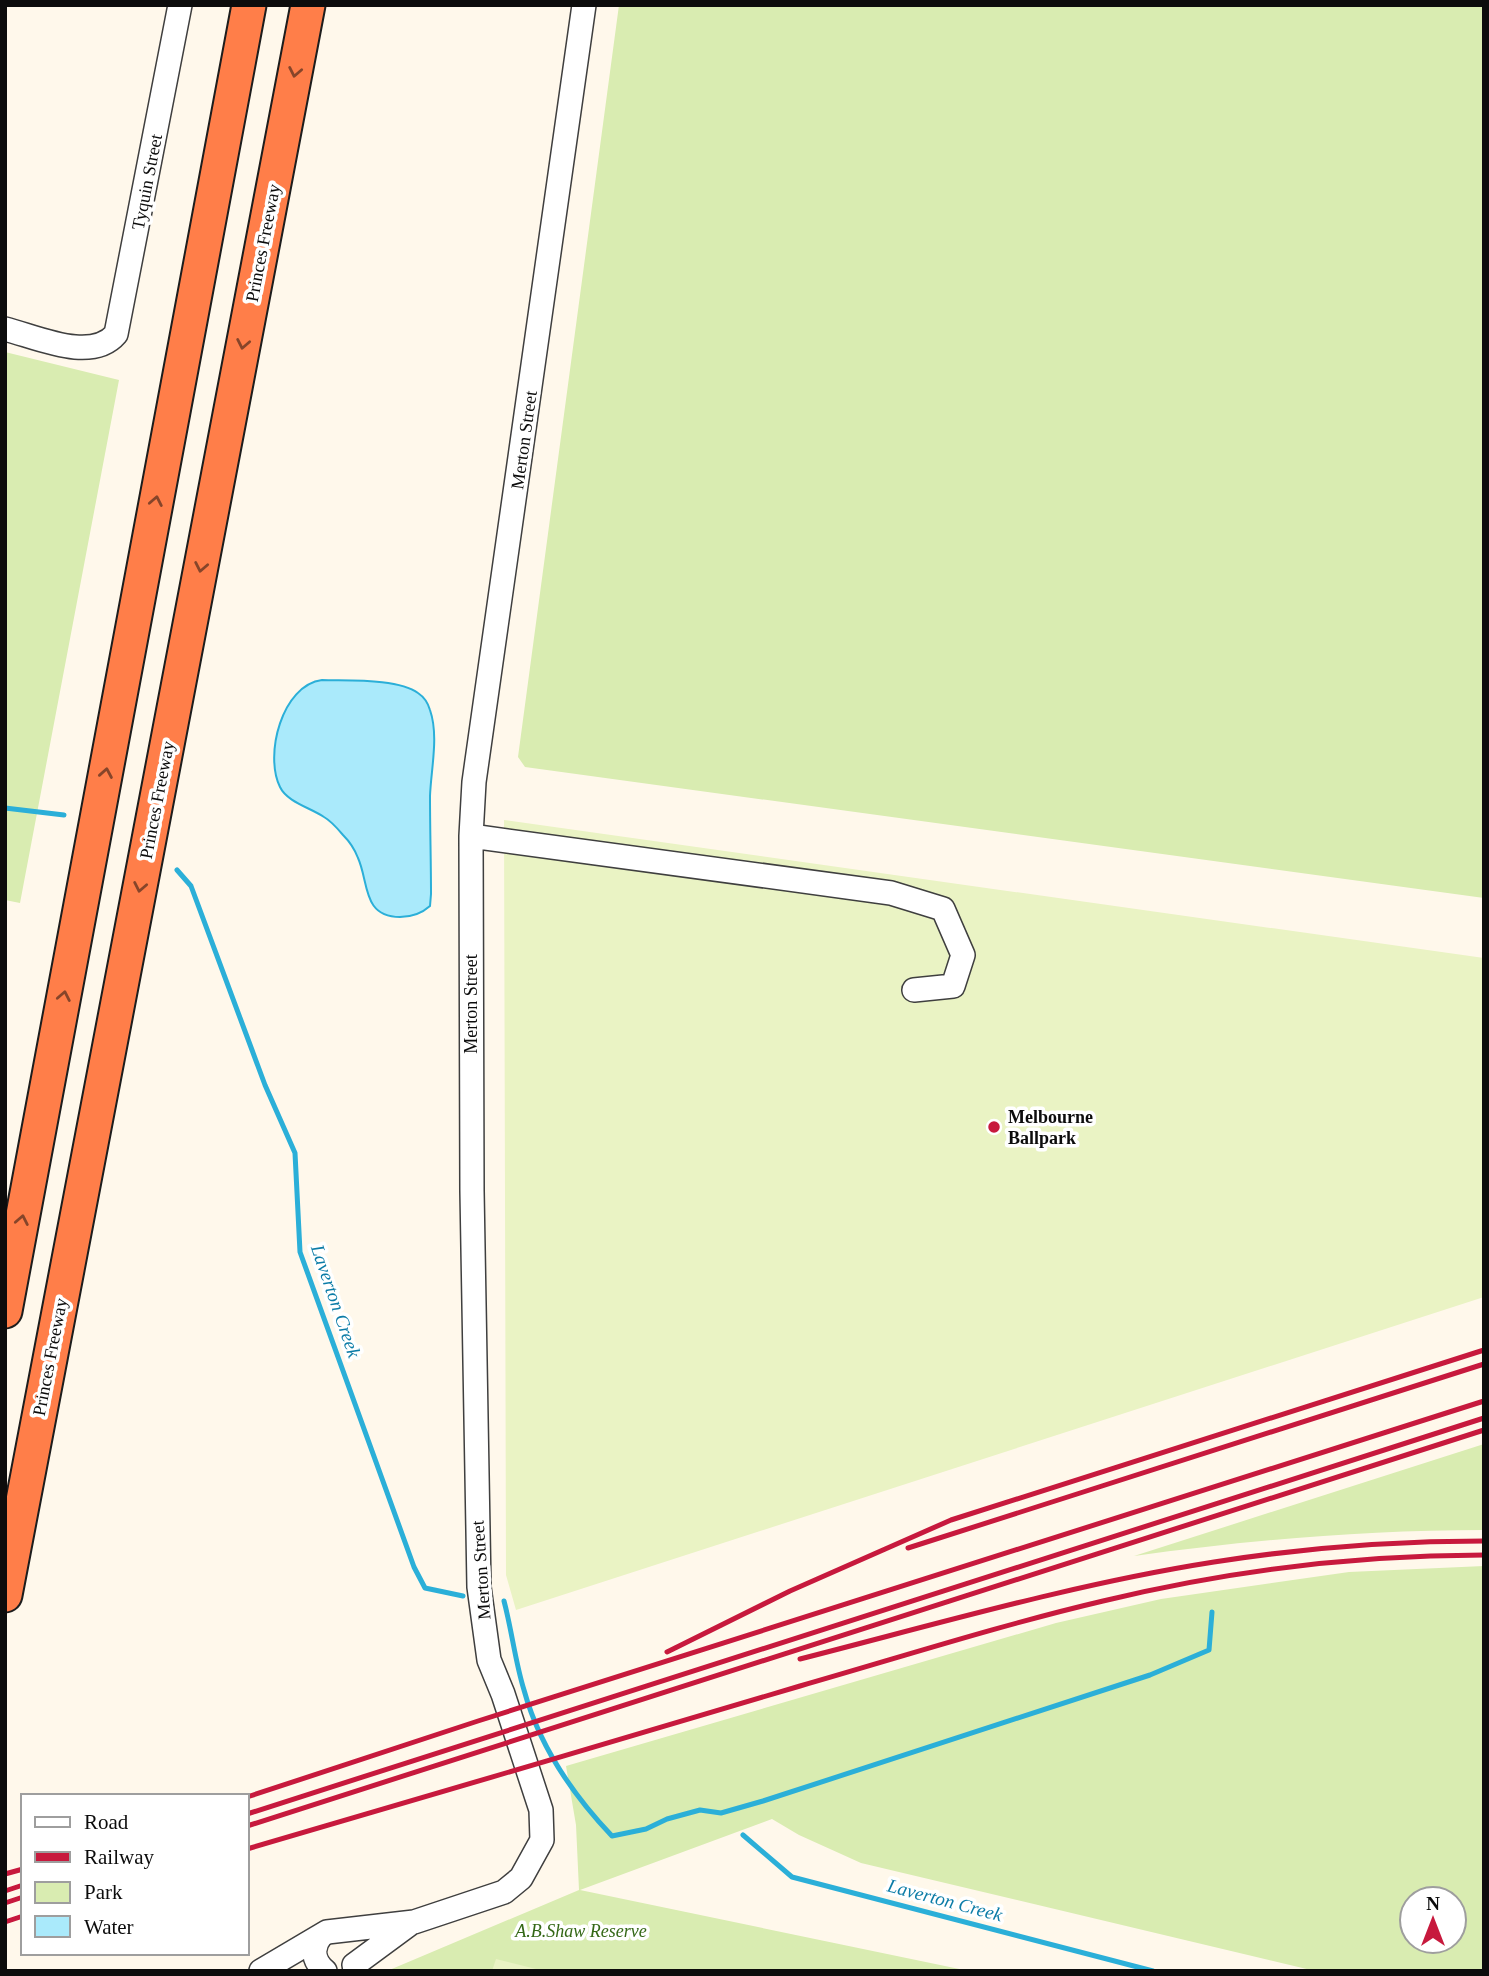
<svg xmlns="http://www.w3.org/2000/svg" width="1489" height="1976" font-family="Georgia,serif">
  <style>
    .green { fill: #d9ecb1; fill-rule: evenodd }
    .pitch { fill: #eaf3c4 }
    .water { fill: #aaeafb; stroke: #2bafd8; stroke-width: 2 }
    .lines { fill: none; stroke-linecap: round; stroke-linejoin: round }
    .stream { stroke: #2bafd8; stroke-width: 5 }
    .minor-casing { stroke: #3f3f3f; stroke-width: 26 }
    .highway-casing { stroke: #1d1d1d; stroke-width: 37 }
    .minor { stroke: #fff; stroke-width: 23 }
    .highway { stroke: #ff7e49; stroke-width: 33 }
    .rail { stroke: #c7193d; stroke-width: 5 }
    .oneway { stroke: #86452a }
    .poi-dot { fill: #c7193d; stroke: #fff; stroke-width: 2.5 }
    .labels { text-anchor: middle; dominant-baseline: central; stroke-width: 7; stroke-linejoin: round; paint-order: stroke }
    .street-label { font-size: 18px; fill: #0c0c0c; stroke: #fff }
    .poi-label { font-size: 18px; font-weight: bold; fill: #0c0c0c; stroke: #fff; text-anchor: start }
    .park-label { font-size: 18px; font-style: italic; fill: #356817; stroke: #fff }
    .water-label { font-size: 19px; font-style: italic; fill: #0c7ca7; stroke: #fff }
  </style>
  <rect width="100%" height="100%" fill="#fff8eb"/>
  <path class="green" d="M619 5H1484V898L525 767 518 757Z
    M5 352 119 380 20 903 5 900Z
    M1484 1444V1530C1366 1530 1251 1540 1134 1556Z
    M1484 1566V1971H1315L861 1863 799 1835 772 1819 580 1890 969 1971H387L579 1890 576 1825 566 1766 1056 1623 1161 1599 1349 1572ZM1412 1899H1454V1941H1412Z"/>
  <path class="pitch" d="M504 820 1484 958V1297L516 1610 506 1575Z
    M496 1959 544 1971H492Z"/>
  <path class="water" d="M322 680C347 681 398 678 418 693 424 697 428 703 430 710 439 736 431 769 430 796 430 829 431 861 431 894L430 906C421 914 412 917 400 917 362 917 369 882 358 858 355 850 349 841 343 835 338 829 331 821 324 817 311 808 287 802 280 787 264 755 282 685 322 680Z"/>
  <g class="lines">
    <path class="stream" d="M5 808 64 815
      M177 870 191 886 265 1085 295 1153 300 1252 414 1567 425 1588 463 1596
      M504 1601C512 1631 515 1661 524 1690 539 1745 573 1795 612 1836L646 1829 667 1819 700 1810 721 1813 763 1801 1150 1675 1209 1650 1212 1612
      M743 1835 792 1877 1153 1971"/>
    <g class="minor-casing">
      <path id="minor" d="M5 329C37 337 91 363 116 334L180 5
        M471 836 891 893 943 909 963 955 953 986 914 990
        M321 1936C311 1948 313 1961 325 1971
        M354 1965 411 1923
        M261 1971 327 1932 414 1922 504 1892 521 1878 542 1840 541 1810 503 1694 489 1660 479 1587 472 1191 471 836 474 782 584 5"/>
    </g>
    <g class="highway-casing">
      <path id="highway" d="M5 1311 249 5
        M5 1595 308 5"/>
    </g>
    <use href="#minor" class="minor"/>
    <use href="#highway" class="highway"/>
    <path class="rail" d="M908 1548 1484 1364
      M667 1652 790 1591 951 1520 1484 1350
      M800 1659C937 1624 1074 1584 1214 1562 1303 1548 1394 1541 1484 1541
      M247 1797 478 1721 1484 1401
      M247 1814 1484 1418
      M247 1826 1484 1430
      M247 1849C431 1796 616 1740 800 1686 901 1657 1001 1625 1103 1601 1227 1571 1356 1555 1484 1555
      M5 1874 23 1869
      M5 1891 23 1885
      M5 1903 23 1897
      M5 1922 23 1916"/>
  </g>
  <defs><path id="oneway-chevron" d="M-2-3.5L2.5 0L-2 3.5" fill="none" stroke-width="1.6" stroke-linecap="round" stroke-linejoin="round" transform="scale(1.75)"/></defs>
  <g class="oneway">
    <use href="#oneway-chevron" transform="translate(295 72) rotate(101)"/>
    <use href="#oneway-chevron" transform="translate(243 344) rotate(101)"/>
    <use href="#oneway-chevron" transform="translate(156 501) rotate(-79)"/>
    <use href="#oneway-chevron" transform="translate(201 567) rotate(101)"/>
    <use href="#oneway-chevron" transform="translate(106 773) rotate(-80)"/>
    <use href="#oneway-chevron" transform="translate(140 887) rotate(101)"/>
    <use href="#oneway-chevron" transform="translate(64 996) rotate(-79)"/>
    <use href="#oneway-chevron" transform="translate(22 1220) rotate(-79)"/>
  </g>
  <circle class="poi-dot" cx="994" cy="1127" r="7"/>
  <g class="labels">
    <g class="street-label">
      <text transform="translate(147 182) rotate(-79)">Tyquin Street</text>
      <text transform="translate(263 243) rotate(-79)">Princes Freeway</text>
      <text transform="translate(524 440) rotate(-82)">Merton Street</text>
      <text transform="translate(157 800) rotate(-79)">Princes Freeway</text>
      <text transform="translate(471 1004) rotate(-90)">Merton Street</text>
      <text transform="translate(50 1357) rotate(-79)">Princes Freeway</text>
      <text transform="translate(481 1570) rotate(-94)">Merton Street</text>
    </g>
    <g class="poi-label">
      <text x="1008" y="1117">Melbourne<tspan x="1008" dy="21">Ballpark</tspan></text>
    </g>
    <g class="park-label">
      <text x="581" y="1931">A.B.Shaw Reserve</text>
    </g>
    <g class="water-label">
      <text transform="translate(336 1301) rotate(71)">Laverton Creek</text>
      <text transform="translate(945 1900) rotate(15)">Laverton Creek</text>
    </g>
  </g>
  <rect width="1489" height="1976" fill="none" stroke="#0c0c0c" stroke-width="14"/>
  <rect x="21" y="1794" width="228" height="161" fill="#ffffff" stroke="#9e9e9e" stroke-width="2"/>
  <rect x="35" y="1817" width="35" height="10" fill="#ffffff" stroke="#9e9e9e" stroke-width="2"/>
  <text x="84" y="1829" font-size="21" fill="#0c0c0c">Road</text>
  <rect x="35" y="1852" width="35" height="10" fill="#c7193d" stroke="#9e9e9e" stroke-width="2"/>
  <text x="84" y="1864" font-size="21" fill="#0c0c0c">Railway</text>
  <rect x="35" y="1882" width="35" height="21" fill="#d9ecb1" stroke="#9e9e9e" stroke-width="2"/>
  <text x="84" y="1899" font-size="21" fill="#0c0c0c">Park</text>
  <rect x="35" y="1916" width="35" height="21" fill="#aaeafb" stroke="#9e9e9e" stroke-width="2"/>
  <text x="84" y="1934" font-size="21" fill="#0c0c0c">Water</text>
  <g transform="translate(1433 1920)"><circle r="33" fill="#ffffff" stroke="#9e9e9e" stroke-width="2"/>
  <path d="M0-5L12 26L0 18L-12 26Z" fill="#c7193d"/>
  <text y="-10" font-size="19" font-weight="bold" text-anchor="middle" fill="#0c0c0c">N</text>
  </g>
</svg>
